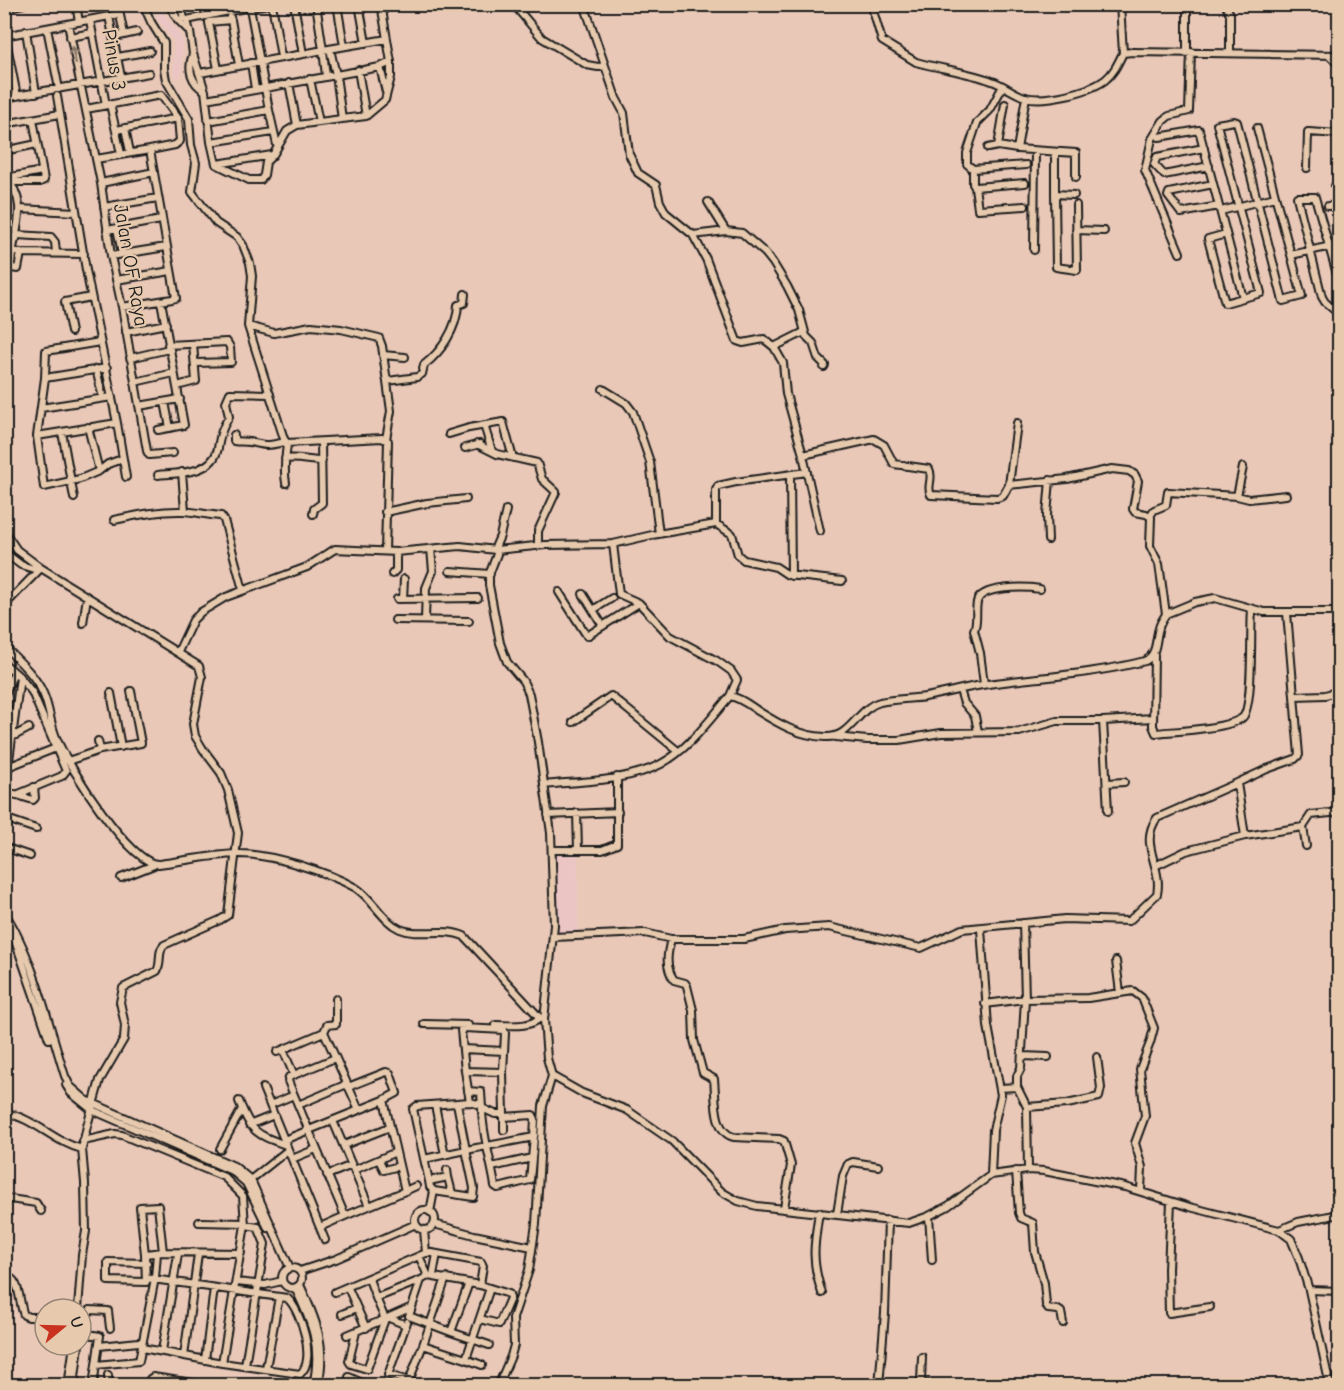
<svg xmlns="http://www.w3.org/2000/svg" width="1344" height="1390" font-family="'Comic Neue',sans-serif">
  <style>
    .built { fill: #ebc5c4 }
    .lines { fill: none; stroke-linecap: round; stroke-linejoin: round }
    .minor-casing { stroke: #1c1c1c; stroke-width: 10 }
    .minor { stroke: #e7caae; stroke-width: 6 }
    .oneway { stroke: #827365 }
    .labels { text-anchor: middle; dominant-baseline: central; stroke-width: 4.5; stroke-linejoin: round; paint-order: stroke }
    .street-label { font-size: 20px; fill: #1c1c1c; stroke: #e7caae }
  </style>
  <rect width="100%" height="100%" fill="#e9c8b8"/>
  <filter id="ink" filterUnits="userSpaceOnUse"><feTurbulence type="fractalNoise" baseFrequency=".0167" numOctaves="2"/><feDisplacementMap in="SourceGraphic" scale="12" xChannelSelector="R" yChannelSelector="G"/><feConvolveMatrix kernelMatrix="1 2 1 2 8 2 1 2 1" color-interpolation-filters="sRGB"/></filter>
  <g filter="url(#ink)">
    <path class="built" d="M162 12 182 38 181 77H174V41L156 16Z
      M553 850H578V937H553Z"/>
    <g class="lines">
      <g class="minor-casing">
        <path id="minor" d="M76 4 79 22
          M143 4 151 22 164 43V69L166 80 189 119 191 145 196 163 192 192 216 223 237 237 243 245 250 263 252 276 248 326 284 439 287 443 382 438 388 441 385 551
          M180 4 171 8 178 20 190 32 193 54 205 91 211 142 216 164 249 180H261L264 175 266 162 273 155 287 131 297 125
          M217 4 219 13 268 4
          M272 4 281 57
          M294 4 303 54 323 50 326 76
          M316 4 323 50 387 39 381 4
          M337 4 344 46
          M359 4 366 43
          M584 4 616 98 624 113 629 154 638 173 656 185 660 202 666 213 693 235 706 259 737 341 743 343 764 339 774 347 783 363 786 394 803 455 820 531
          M871 4 882 41 916 62C941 69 968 72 992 81 1004 85 1013 93 1025 97 1045 102 1089 92 1105 80 1114 73 1118 63 1123 53L1132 52 1340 55
          M1120 4 1123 53
          M1225 4 1230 14V53
          M118 6 124 34
          M515 6 542 38 587 65 598 67 605 66
          M4 8 23 4
          M250 8 269 110
          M109 16 121 77
          M90 20 106 105
          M179 20 184 18 180 4
          M231 20 239 65
          M209 22 231 20 230 17
          M209 23 218 69
          M68 24 101 183 111 256 122 307 147 451 149 455 173 453
          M47 28 59 89
          M26 31 36 93
          M190 32 187 20 219 13
          M5 35 17 96
          M4 36 120 14
          M70 37 92 33
          M115 37 137 32
          M1187 52V4
          M193 54C187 69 191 83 205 91
          M1329 55 1340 66
          M118 57 150 51
          M251 63 255 89
          M380 67 386 92
          M358 70 366 116 385 100 391 77V62
          M200 73 303 54
          M310 79 319 122 342 119
          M289 83 297 125 319 122
          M1003 86 990 110 977 123 967 153V164L973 169V184L975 187 1025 183
          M57 96 86 270 117 423 126 477
          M4 98 149 73
          M206 99 336 75 330 49
          M110 104 121 154
          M86 109 161 95 178 118 180 141 175 145 150 150
          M366 116 342 119 336 75 380 67 391 62 387 39
          M208 121 269 110 277 145
          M4 124 60 114
          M125 128 130 152
          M1257 128 1291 255 1340 244
          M116 130 178 118
          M1159 137 1199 130 1243 298
          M211 142 273 132
          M998 146 1005 104
          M988 148 998 146 1017 149 1026 97
          M1204 148 1157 157 1154 164 1164 175 1209 166
          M1017 149 1076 153V177
          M4 151 37 144
          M1055 152V194L1074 195
          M96 159 150 150 175 292 176 298 172 299 122 307
          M217 164 272 155
          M1307 168 1308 132 1340 134
          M973 169 1026 165
          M4 176C34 205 10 237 11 268L18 269 21 253
          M6 178 42 171
          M11 182H40L44 180 33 119
          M101 183 154 172
          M1213 184 1169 193 1168 196 1181 213 1219 206
          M1335 186H1340
          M975 187 978 209 1025 206
          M1055 194 1056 267 1077 270 1076 205
          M708 202 726 231
          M1328 206 1340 205
          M104 207 158 198
          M19 209 76 212
          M1221 211 1275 197
          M117 228 122 254
          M107 230 161 220
          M1076 230 1104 231
          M1226 234 1208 239 1225 303 1261 293 1217 124 1234 121 1237 122 1283 301 1302 296 1291 255
          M17 235 51 237 55 242 56 253
          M693 235 726 231 742 233 765 253 773 263 787 286 799 310 806 336 813 343 818 358 825 365 824 367
          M4 236 16 239
          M4 249 21 253 84 254
          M1034 250 1035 151
          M1180 253 1145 170 1152 139 1163 121 1169 116 1189 111 1191 52
          M111 256 166 247
          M116 280 171 271
          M1340 285 1315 197H1297L1322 297 1325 302 1340 315
          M248 326 274 333 311 326 341 329 379 338 382 346 391 411 386 439
          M71 332 65 302 91 297
          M126 332 166 324
          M100 342 46 351 45 378 37 436 44 487 80 479 99 471 108 464 122 459
          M168 345 227 342 230 347 231 362 196 363
          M774 347 804 332
          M383 355 405 357
          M130 358 169 349
          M96 369 103 398
          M45 378 107 368
          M388 381 417 377 422 374 424 365C441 352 457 329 458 305L464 303 465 294
          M135 382 174 373
          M177 386 196 381 193 344
          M603 389 626 403 633 412 650 462 659 534
          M165 402 170 428
          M139 406 180 399
          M41 408 112 397
          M484 425 492 451
          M88 427 99 471
          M158 430 184 425 161 301
          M62 432 74 498
          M449 434 469 428 503 422 513 458
          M234 435V441C239 442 244 441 250 442 268 446 266 446 285 442
          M37 436 117 423
          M477 444 497 454 537 463 542 479 556 492 538 531V546
          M465 448 480 444
          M803 455 874 439 884 445 894 464 929 469C934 478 926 487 931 495L997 498 1003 496 1009 485 1017 423
          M285 459C298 457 309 461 322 461
          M182 472 185 511
          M158 475C179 473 213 474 218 448 220 436 222 427 229 417L226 402 230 393 270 394
          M790 475 791 576
          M286 483C283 467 286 458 287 443
          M1009 485 1067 479 1112 469 1129 471 1135 475 1138 481 1133 509 1135 512 1146 514 1151 517 1150 546 1159 564 1166 614
          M1237 496 1243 467
          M385 512 427 503 466 499
          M313 514 314 509 322 503 321 442
          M1150 516 1154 510 1166 505 1168 492 1237 496 1249 499 1286 495
          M114 520C136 515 160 510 183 511 196 512 208 515 221 516L224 520 243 590
          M716 524V490L718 486 736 482 807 472
          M4 531 17 550 41 568 199 666 202 677 193 724 195 736 203 749 221 773 228 790 238 833 228 915 220 920 164 945C157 952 162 963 157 971L123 988 120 1002 125 1025 124 1039 100 1080 87 1126 82 1149 85 1183 86 1231 82 1255 78 1309
          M1048 540 1047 515 1050 480
          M613 544 619 594 639 603 670 636 717 661 731 671 737 680 730 696
          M494 550 500 536 506 510
          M496 550 545 545 613 544 652 535 716 524 732 534 738 555 744 560 776 567 788 575 842 581
          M4 552 21 565 37 570
          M450 571 490 574
          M392 574 396 570V552
          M559 592 587 636 639 603
          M583 594 603 626
          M397 599 478 598
          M403 599 404 579
          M4 606 41 568
          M593 610 612 598
          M395 620 469 621
          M425 620 426 588 433 571 431 549
          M83 623 87 597
          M4 646C18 660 35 675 43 693 50 708 50 726 58 742 69 766 131 866 159 864 184 861 211 855 237 854 269 853 328 872 356 888 373 899 382 921 400 929 419 937 444 927 464 936L540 1018 544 1020
          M178 652 193 620 201 612 226 597 307 567 335 549 396 552 460 546 496 550 497 554 489 575V585L500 643 507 662 523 681 529 694 538 742 551 833 554 925 544 1020 547 1058 552 1076 582 1093 627 1110 672 1141 722 1192 738 1201 757 1206 909 1223 929 1216 948 1206 991 1175 1028 1170 1044 1171 1125 1187 1190 1207 1279 1230 1291 1239 1299 1258 1309 1290 1330 1386
          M1154 655 1153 726 1156 733C1175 731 1227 729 1242 718 1254 709 1250 628 1252 609
          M4 663 20 677 4 798
          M984 684 980 653 974 630C978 621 975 612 977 602 981 585 1027 587 1040 589
          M960 690 964 703 975 716 978 732
          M111 693 121 747
          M1295 696 1325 695 1340 691
          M4 697 14 672
          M4 710 15 713
          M1103 721 1108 811
          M573 722 611 696 678 751
          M4 735 12 737 29 728
          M836 737 867 740H899L941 733 1019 732 1057 721H1103L1153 718
          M98 741 100 750
          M68 761 100 750 141 743 131 691
          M4 765 10 766 56 748
          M1107 783 1124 782
          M544 785C582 781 626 782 661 764 689 749 710 719 730 696 741 698 749 705 758 711 779 724 799 736 825 737 851 739 857 708 880 702 895 699 911 699 925 697 946 693 967 687 988 684 1040 677 1094 674 1145 661 1158 654 1155 640 1159 628 1160 623 1163 619 1166 614L1195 602 1215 598 1264 612H1340
          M4 791 33 800 35 798 34 787
          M16 795 62 776 66 771 32 692 20 677
          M577 813 578 850
          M548 815 618 812
          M4 818 36 829
          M1303 827 1306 846
          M1245 836 1303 827 1311 815 1340 812
          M4 847 30 856
          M553 850H602L617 844V777
          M1155 866 1186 851 1245 836 1237 783 1267 769 1295 759 1299 755 1287 613
          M121 878 154 865
          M4 912C33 955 49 1026 65 1076L70 1086 86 1100 234 1166 251 1180 290 1268
          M4 920 12 932 49 1039
          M981 929 988 1026 1001 1095 993 1130 991 1175
          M553 937 645 933 671 939H744L785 930 829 927 921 948 962 929 1065 919 1129 921 1157 894C1163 866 1138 844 1157 818L1237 783
          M671 939C667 954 665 967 674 980L685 983 687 986 693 1010 694 1040 703 1073 714 1079C716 1096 713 1133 734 1137L779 1139 784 1141 791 1165 784 1208
          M1116 961 1120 993
          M985 1004 1025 999 1023 923
          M424 1024 468 1025
          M496 1025C510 1025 529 1028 540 1018
          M324 1032 359 1110
          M463 1049 504 1051
          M283 1050 294 1075
          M277 1052 324 1032 327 1025 336 1024V999
          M1022 1056 1048 1057
          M335 1058 289 1077 288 1081 345 1216 369 1206
          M465 1071 503 1072
          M66 1085 71 1093 92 1110 232 1171 246 1183 268 1228
          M263 1088 325 1240
          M1000 1088 1017 1087
          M468 1091 481 1092 482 1108 495 1114H504V1130
          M239 1101C252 1133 255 1134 286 1145
          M470 1102 465 1071 461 1030 464 1028 504 1030 505 1033 503 1072 504 1114
          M457 1103 466 1150 534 1137 530 1180 498 1188 495 1186C491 1160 482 1134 482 1108
          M270 1105 294 1095
          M298 1105 347 1084
          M435 1105 445 1155
          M1027 1107 1067 1104 1099 1097 1101 1088 1097 1057
          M4 1113C34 1117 53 1142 82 1149
          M504 1117 533 1115 535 1119 534 1137
          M333 1121 369 1206 405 1191 384 1100
          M249 1125 274 1115
          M284 1140 384 1100 397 1093 390 1073 386 1072 348 1087
          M83 1141 115 1134 122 1135 224 1177 243 1196 245 1225 222 1363
          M344 1145 390 1127
          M220 1149 242 1109
          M292 1159 316 1149
          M424 1159 466 1150 474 1188 473 1197 434 1191
          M379 1160 384 1170 399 1166
          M492 1167 532 1158
          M354 1170 396 1152
          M447 1170 448 1177 429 1181 413 1109 417 1106 470 1102 481 1105
          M1028 1170 1027 1107 1017 1087V1076L1021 1068 1025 999 1088 998 1133 991 1142 998 1154 1028 1150 1043 1140 1069 1145 1116 1135 1143 1142 1167 1141 1191
          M1016 1171 1019 1213 1021 1218 1033 1223 1035 1252 1044 1283 1046 1305 1048 1309 1058 1310 1061 1312 1063 1323
          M327 1175 352 1165
          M448 1177 452 1193
          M249 1181 288 1150
          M429 1181 430 1187 434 1191 430 1212
          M405 1191 416 1186
          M4 1198 36 1203 41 1211
          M1171 1202 1168 1269 1169 1313 1210 1307
          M415 1220a10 10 0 1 1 20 0a10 10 0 1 1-20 0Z
          M819 1212C814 1245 811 1261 822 1293
          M837 1214 843 1176 848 1164 853 1162 878 1166
          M929 1216 932 1260
          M199 1222 245 1223
          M434 1224 474 1235 532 1247
          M245 1225 258 1227 265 1244 245 1365
          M320 1227 345 1216
          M1279 1230 1298 1222 1340 1214
          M163 1252 158 1206 140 1207 145 1254 163 1252 241 1253
          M426 1253H432L481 1262 483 1266 480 1285
          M145 1254 146 1282 108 1281V1262L147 1263
          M419 1256 428 1276 480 1285 509 1294 510 1298 499 1324 480 1319
          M282 1278a10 10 0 1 1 20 0a10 10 0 1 1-20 0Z
          M300 1271 336 1259 416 1224
          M4 1275C22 1279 18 1302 24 1315L29 1317H45
          M433 1275 437 1254
          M428 1276 421 1280 409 1316 451 1332
          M446 1278 423 1345 466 1359 490 1288
          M369 1279 376 1298 421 1280
          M236 1282 265 1285 282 1281
          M469 1283 451 1332 489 1345
          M300 1285C317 1321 327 1346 318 1386
          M295 1288C312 1323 322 1346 313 1386
          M348 1288 366 1328
          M1309 1290 1340 1291
          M335 1292 426 1253 424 1230
          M376 1298 385 1319 412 1307
          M342 1314 357 1308
          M389 1318 406 1325 407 1322
          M81 1323 90 1310 108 1311 110 1328
          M406 1325 388 1375 409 1381 423 1345
          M356 1332 349 1361 351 1364 367 1369 385 1319
          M81 1334V1333L100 1336 93 1386
          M347 1335 385 1319
          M99 1346 139 1342
          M142 1348 222 1363 300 1374C317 1361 301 1310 287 1298L146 1278
          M162 1351 178 1254
          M184 1356 198 1254
          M922 1357 921 1382 936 1386
          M466 1359 482 1365
          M205 1360 214 1288
          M96 1365 139 1361 155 1278 157 1253
          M266 1368 279 1297
          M108 1375 109 1386
          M349 1377 369 1386
          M68 1386 74 1345
          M74 1386 79 1345
          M149 1386 150 1379 153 1377 213 1386
          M498 1386 511 1356 514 1345 513 1318 529 1270 536 1224 543 1106 552 1076
          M879 1386 885 1313 888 1220"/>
      </g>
      <use href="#minor" class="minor"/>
    </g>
    <defs><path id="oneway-shaft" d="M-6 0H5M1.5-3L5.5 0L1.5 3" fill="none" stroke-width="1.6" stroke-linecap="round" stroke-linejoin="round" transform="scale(1.5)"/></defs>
    <use class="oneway" href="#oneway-shaft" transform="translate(74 55) rotate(-102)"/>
  </g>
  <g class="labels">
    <g class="street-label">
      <text transform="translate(114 60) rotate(80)">Pinus 3</text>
      <text transform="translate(131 265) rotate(80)">Jalan OF Raya</text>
    </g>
  </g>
  <rect width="1344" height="1390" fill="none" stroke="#e7caae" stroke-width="24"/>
  <rect x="12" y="12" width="1320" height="1366" fill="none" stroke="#1c1c1c" stroke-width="2" filter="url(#ink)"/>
  <g transform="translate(63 1327) rotate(71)"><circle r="28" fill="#e7caae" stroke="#968474" stroke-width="1.5"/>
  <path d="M0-4.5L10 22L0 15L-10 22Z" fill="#c8321e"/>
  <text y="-9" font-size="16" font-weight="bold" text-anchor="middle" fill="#1c1c1c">U</text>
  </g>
</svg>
